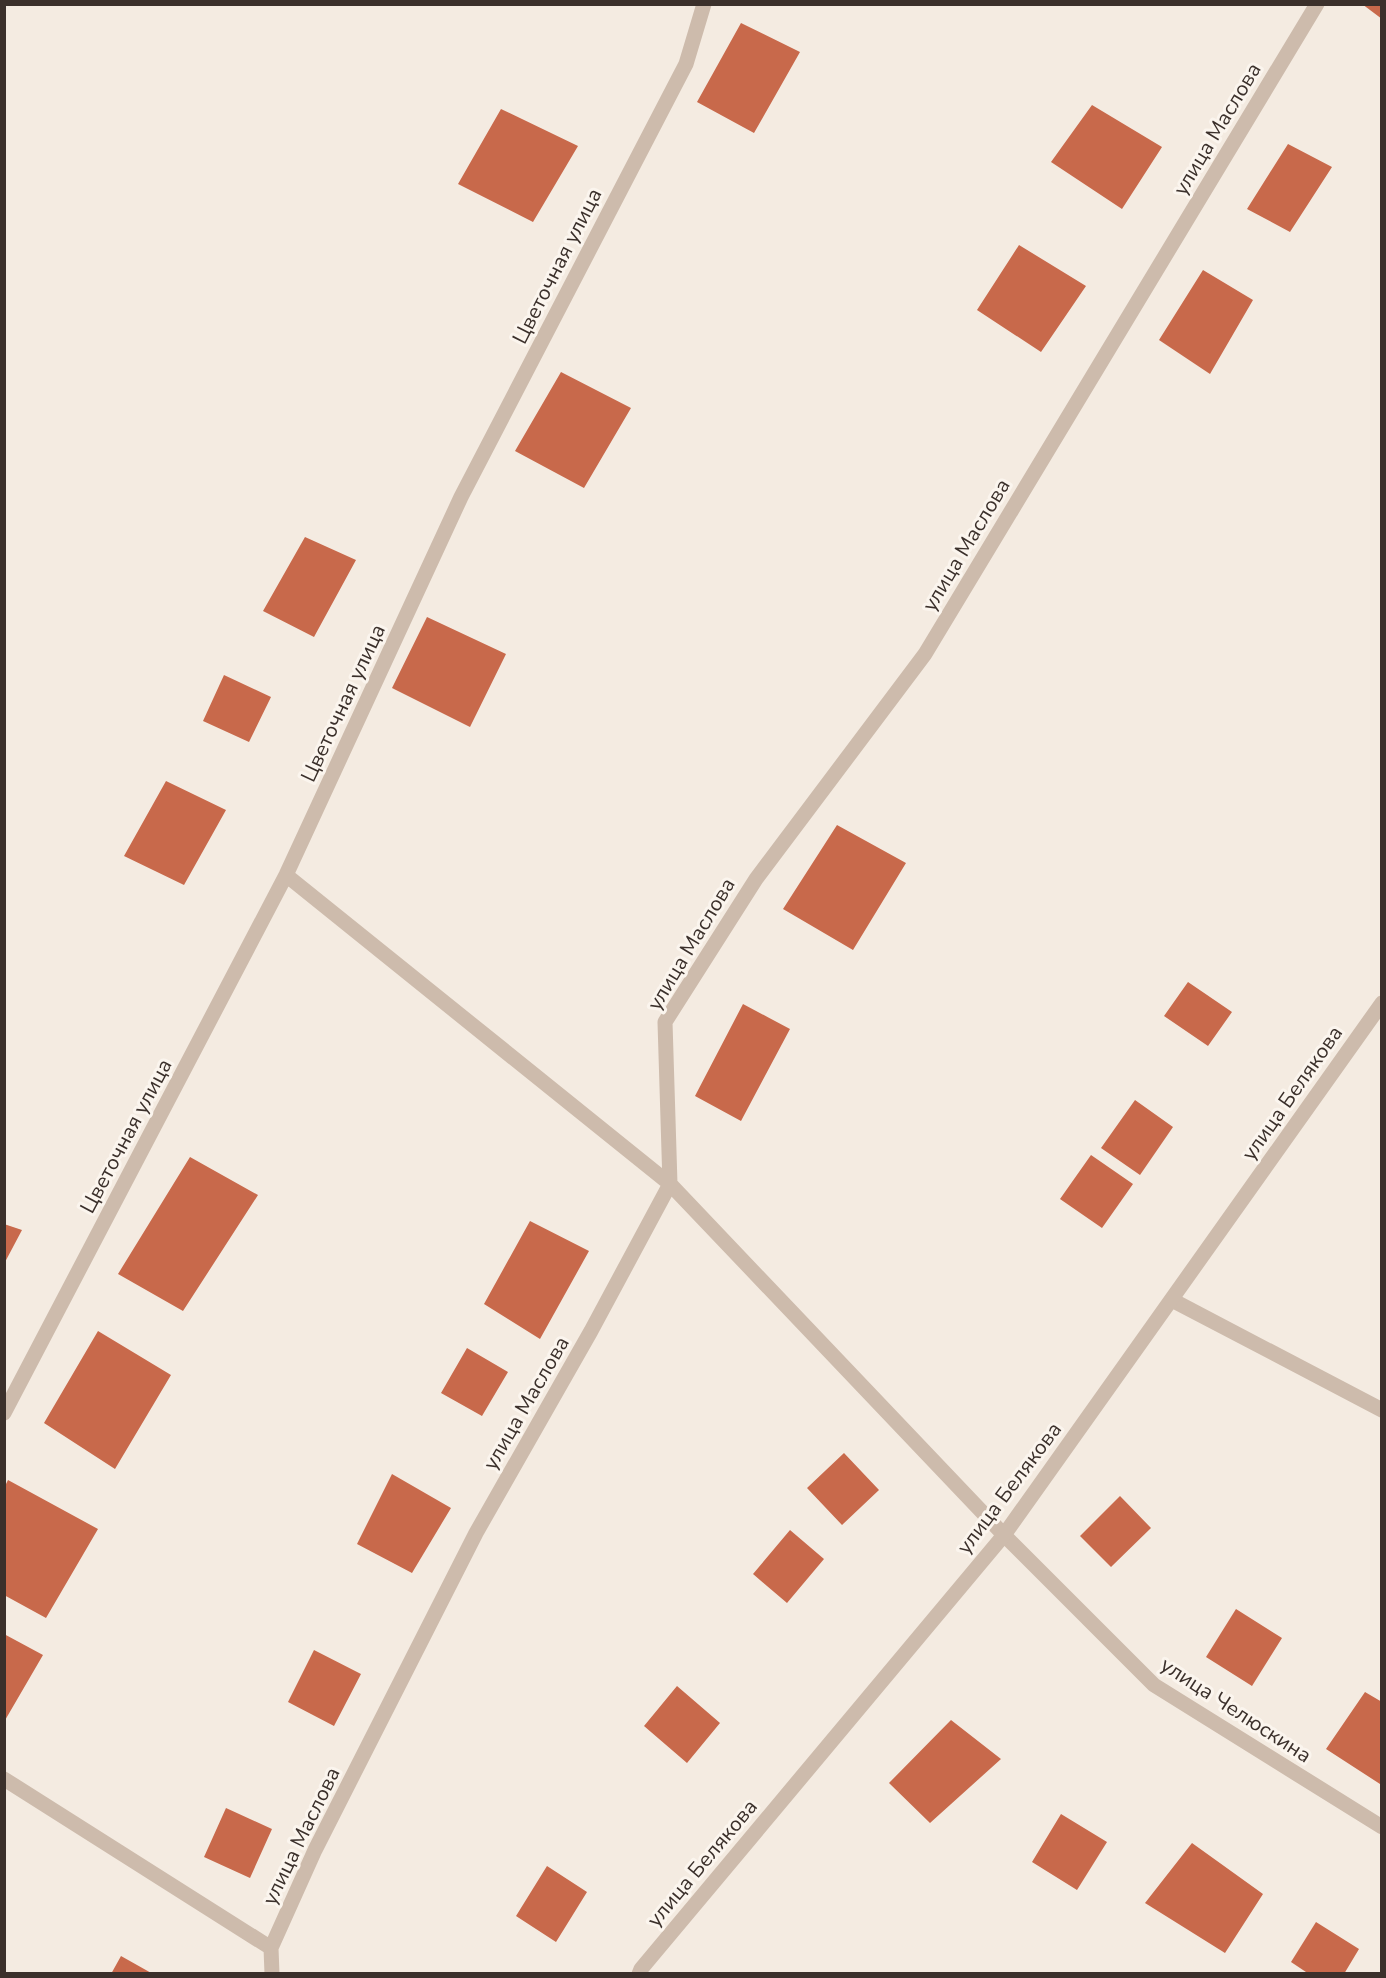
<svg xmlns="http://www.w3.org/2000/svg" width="1386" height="1978" font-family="'Nunito Sans',sans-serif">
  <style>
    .building { fill: #c8694b }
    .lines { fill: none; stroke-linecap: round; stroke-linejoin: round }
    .service { stroke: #cdbbac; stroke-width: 15 }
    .tertiary { stroke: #cdbbac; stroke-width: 15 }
    .labels { text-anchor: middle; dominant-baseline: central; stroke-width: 6; stroke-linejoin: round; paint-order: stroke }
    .street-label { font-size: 21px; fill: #3b302b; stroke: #fbf5ee }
  </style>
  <rect width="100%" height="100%" fill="#f4ebe1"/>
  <path class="building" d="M1362 4H1382V19Z
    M741 23 800 52 754 133 697 102Z
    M1092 105 1162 147 1122 209 1051 162Z
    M501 109 578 146 533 222 458 184Z
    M1288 144 1332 167 1290 232 1247 209Z
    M1019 245 1086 286 1041 352 977 310Z
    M1203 270 1253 300 1210 374 1159 340Z
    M561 372 631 408 584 488 515 451Z
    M305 537 356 560 314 637 263 611Z
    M427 617 506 654 470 727 392 688Z
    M224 675 271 697 249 742 203 721Z
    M166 781 226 810 184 885 124 856Z
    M837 825 906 863 853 950 783 909Z
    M1188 982 1232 1012 1208 1046 1164 1016Z
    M743 1004 790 1029 741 1121 695 1096Z
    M1135 1100 1173 1127 1140 1175 1101 1148Z
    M1091 1155 1133 1184 1102 1228 1060 1199Z
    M190 1157 258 1195 183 1311 118 1274Z
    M530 1221 589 1251 540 1339 484 1304Z
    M4 1224 22 1230 4 1264Z
    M98 1331 171 1375 115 1469 44 1423Z
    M467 1348 508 1372 482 1416 441 1393Z
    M844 1453 879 1490 842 1525 807 1488Z
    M392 1474 451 1508 412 1573 357 1544Z
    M8 1480 98 1529 46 1618 4 1595V1488Z
    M1120 1496 1151 1528 1111 1567 1080 1536Z
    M790 1530 824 1559 787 1603 753 1574Z
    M1236 1609 1282 1638 1252 1686 1206 1657Z
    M4 1634 43 1655 4 1722Z
    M314 1650 361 1674 334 1726 288 1702Z
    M677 1686 720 1723 687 1763 644 1726Z
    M1365 1692 1382 1702V1781L1380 1784 1326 1749Z
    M951 1720 1001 1759 930 1823 889 1783Z
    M226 1808 272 1829 250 1878 204 1857Z
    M1061 1814 1107 1842 1077 1890 1032 1862Z
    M1192 1843 1263 1894 1225 1953 1145 1903Z
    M547 1866 587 1892 556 1942 516 1916Z
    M1316 1922 1359 1949 1344 1974H1309L1291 1962Z
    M121 1956 153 1974H111Z"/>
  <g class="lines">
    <path class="service" d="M286 875 670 1184 1004 1535 1154 1685 1382 1827
      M1172 1300 1382 1410
      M4 1413 286 875 461 497 686 64 704 4
      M4 1779 271 1948
      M272 1974 271 1948 315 1850 476 1533 591 1331 670 1184 665 1022 756 879 925 654 1317 4"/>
    <path class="tertiary" d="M639 1974 641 1969 1004 1535 1382 1003"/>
  </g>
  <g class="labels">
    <g class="street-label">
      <text transform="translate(1217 129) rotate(-59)">улица Маслова</text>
      <text transform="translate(557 266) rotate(-63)">Цветочная улица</text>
      <text transform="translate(966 545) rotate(-59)">улица Маслова</text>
      <text transform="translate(343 703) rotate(-65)">Цветочная улица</text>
      <text transform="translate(691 944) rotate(-59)">улица Маслова</text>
      <text transform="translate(1292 1093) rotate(-55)">улица Белякова</text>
      <text transform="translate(126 1136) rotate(-62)">Цветочная улица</text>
      <text transform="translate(526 1403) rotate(-60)">улица Маслова</text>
      <text transform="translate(1009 1488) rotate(-53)">улица Белякова</text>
      <text transform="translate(1236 1710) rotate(33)">улица Челюскина</text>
      <text transform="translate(301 1836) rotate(-64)">улица Маслова</text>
      <text transform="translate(702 1863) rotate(-50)">улица Белякова</text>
    </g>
  </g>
  <rect width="1386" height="1978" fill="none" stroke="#3b302b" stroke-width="12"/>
</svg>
